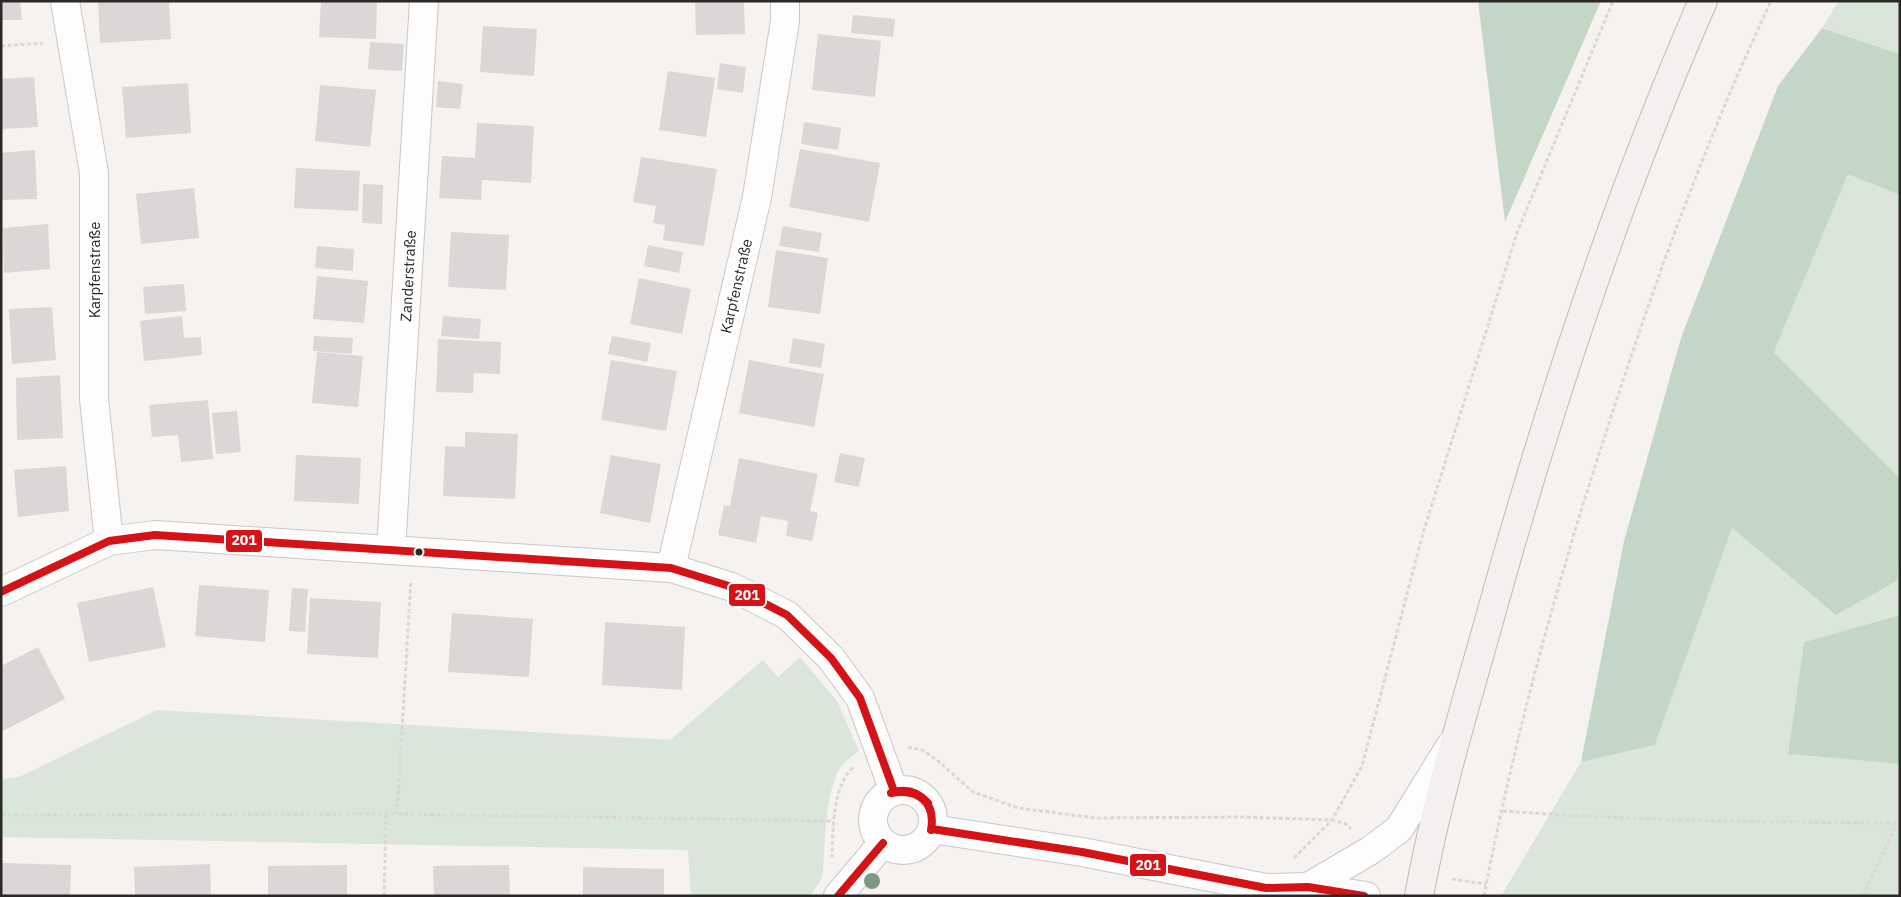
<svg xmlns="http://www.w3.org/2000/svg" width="1901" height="897" font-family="'IBM Plex Sans',sans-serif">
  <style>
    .green { fill: #dae6d9 }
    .forest { fill: #c4d7c6 }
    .building { fill: #dad7d6 }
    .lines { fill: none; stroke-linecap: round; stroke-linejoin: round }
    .minor-casing { stroke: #cac7c6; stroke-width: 30 }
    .major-casing { stroke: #c3bab7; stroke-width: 30 }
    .path { stroke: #d9d8d7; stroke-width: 3; stroke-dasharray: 4 2.5; stroke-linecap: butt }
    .minor { stroke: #fefdfd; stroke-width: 28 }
    .major { stroke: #f5f0ef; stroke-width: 28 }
    .bus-1-casing { stroke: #fff; stroke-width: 11 }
    .bus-1 { stroke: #d51317; stroke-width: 8 }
    .tree { fill: #7c9983 }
    .bus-dot { fill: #2b2827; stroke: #fff; stroke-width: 2 }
    .labels { text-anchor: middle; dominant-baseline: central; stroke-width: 5; stroke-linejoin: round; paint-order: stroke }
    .street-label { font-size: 15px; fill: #2b2827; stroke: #fff }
    .line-badge { stroke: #fff; stroke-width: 2 }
    .badge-label { font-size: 14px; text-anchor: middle; font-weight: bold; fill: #fff }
  </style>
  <rect width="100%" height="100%" fill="#f6f2f0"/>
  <path class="green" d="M1839 1H1900V54L1822 28Z
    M1848 173 1900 195V478L1774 352Z
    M1732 528 1836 615 1897 581 1900 553V615L1804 642 1788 754 1900 764V896H1501L1581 762 1655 745Z
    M800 657 837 701 859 751C852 757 843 762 839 770 825 795 825 843 823 872L821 880 810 896H691L688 850 1 837V779L19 777 157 710 670 740 763 660 778 677Z"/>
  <path class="forest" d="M1478 1H1601L1505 222Z
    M1822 28 1900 54V195L1848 174 1774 352 1900 478V553L1897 581 1836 615 1732 528 1655 745 1581 762 1624 541 1681 338 1778 86Z
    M1900 615V764L1788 754 1804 642Z"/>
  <path class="building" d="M1 1H20L22 20H1Z
    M98 1H169L171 39 100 43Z
    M321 1H377L376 39 319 37Z
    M695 1H744L745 34 696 35Z
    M853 15 895 19 893 37 851 33Z
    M483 26 537 29 534 76 480 72Z
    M818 34 881 41 875 97 812 90Z
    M370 42 404 44 402 71 368 69Z
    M720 63 746 67 743 93 717 89Z
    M668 71 715 78 706 137 659 130Z
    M34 77 38 127 1 129V79Z
    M438 81 463 84 460 109 436 107Z
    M188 83 191 133 126 138 122 87Z
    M320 85 376 90 370 147 315 141Z
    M804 122 841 128 838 150 801 144Z
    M477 123 534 126 531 183 482 180 481 200 439 198 442 156 475 158Z
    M800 149 880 163 869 222 789 207Z
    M35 150 37 199 1 200V153Z
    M641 157 717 169 704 246 663 240 665 225 653 223 656 206 633 202Z
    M296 168 360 171 358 211 294 208Z
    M363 184 383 185 382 224 362 223Z
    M194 188 199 238 141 244 136 194Z
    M48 224 50 269 4 273 3 228Z
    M783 226 822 233 819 252 779 246Z
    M451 232 509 235 506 290 448 287Z
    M648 245 683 252 679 273 644 266Z
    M317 246 354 249 353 271 315 268Z
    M776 250 828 258 820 314 768 307Z
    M317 276 368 281 364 323 313 319Z
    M639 278 691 289 682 334 630 324Z
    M184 284 186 311 145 314 143 287Z
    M52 307 56 360 12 364 9 309Z
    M182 316 184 338 201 337 202 355 144 361 140 321Z
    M443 316 481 319 479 339 441 336Z
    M314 336 353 338 352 354 313 351Z
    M612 336 651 343 647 362 608 354Z
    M793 338 825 344 821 368 789 363Z
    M438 339 501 342 500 374 474 373 473 393 436 392Z
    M317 352 363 356 358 407 312 403Z
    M611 360 677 371 666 431 601 420Z
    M749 360 824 374 814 427 739 413Z
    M60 375 63 438 17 440 16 378Z
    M208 400 213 459 181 462 178 435 152 437 149 405Z
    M237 411 241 452 216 454 212 413Z
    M465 432 518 434 515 499 443 496 445 446 465 447Z
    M840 453 865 458 859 487 834 482Z
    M296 455 361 458 359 504 294 501Z
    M611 455 661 464 650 523 600 513Z
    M739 458 818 474 810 511 818 513 812 541 786 536 788 521 761 516 756 543 718 535 724 505 730 506Z
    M66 466 69 511 18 517 14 470Z
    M199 585 269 590 265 642 195 636Z
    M153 587 166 647 89 662 77 603Z
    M292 588 308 589 305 632 289 631Z
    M310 598 381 602 378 658 307 654Z
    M452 613 533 619 529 677 448 672Z
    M605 622 685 627 682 690 602 685Z
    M38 647 65 699 1 732V666Z
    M1 863 71 865 70 896H1Z
    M210 864 211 896H135L134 867Z
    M347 865V896H268V866Z
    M509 865 510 896H434L433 866Z
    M583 867 664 869V896H583Z"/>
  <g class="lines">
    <g class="minor-casing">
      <path id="minor" d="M65 1 94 173V399L109 541
        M391 550 424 1
        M671 568 757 197 785 21V1
        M1 592 109 541 155 535 671 568 732 587 787 615 831 658 860 698 894 791
        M873 820a30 30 0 1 1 60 0a30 30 0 1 1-60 0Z
        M932 829 1082 852 1266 888 1308 887 1366 896
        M1308 887 1371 850 1399 829 1451 745
        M838 896 883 843"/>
    </g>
    <g class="major-casing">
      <path id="major" d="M1419 896C1437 797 1467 700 1494 603 1551 399 1618 195 1703 1"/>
    </g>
    <path class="path" d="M1 46 43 43
      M908 747 922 750 937 760 973 792 1018 808 1095 818 1244 817 1332 820 1346 824 1351 829
      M1503 811C1635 821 1767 822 1900 823
      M397 814 411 580
      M1 815 397 814 833 821
      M832 858C833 832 832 784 854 767
      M1294 858 1332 820 1362 766 1423 533 1517 233 1613 1
      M1452 879 1486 884
      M384 896 386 814
      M1484 896C1516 729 1562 564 1616 402 1660 267 1710 131 1771 1
      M1863 896 1897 823"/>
    <use href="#minor" class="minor"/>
    <use href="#major" class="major"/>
    <g class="bus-1-casing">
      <path id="bus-1" d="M1 592 109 541 155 535 671 568 732 587 787 615 831 658 860 698 894 791
        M891 793C906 788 918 792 928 803
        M891 793C918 788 936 802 931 830
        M932 829 1082 852 1266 888 1308 887 1364 896
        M838 896 883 843"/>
    </g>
    <use href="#bus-1" class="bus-1"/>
  </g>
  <circle class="tree" cx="872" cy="881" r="8"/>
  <circle class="bus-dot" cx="419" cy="552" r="4.5"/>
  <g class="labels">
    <g class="street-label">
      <text transform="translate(94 270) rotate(-90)">Karpfenstraße</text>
      <text transform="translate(408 276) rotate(-87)">Zanderstraße</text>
      <text transform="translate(736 286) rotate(-77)">Karpfenstraße</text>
    </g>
  </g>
  <g class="line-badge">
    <rect x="225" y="529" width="38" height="24" rx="5" fill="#d51317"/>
    <rect x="728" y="583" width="38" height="24" rx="5" fill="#d51317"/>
    <rect x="1129" y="853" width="38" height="24" rx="5" fill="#d51317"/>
  </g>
  <g class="badge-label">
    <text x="244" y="545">201</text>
    <text x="747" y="600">201</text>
    <text x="1148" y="870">201</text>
  </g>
  <rect width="1901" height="897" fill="none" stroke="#2b2827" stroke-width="5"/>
</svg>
